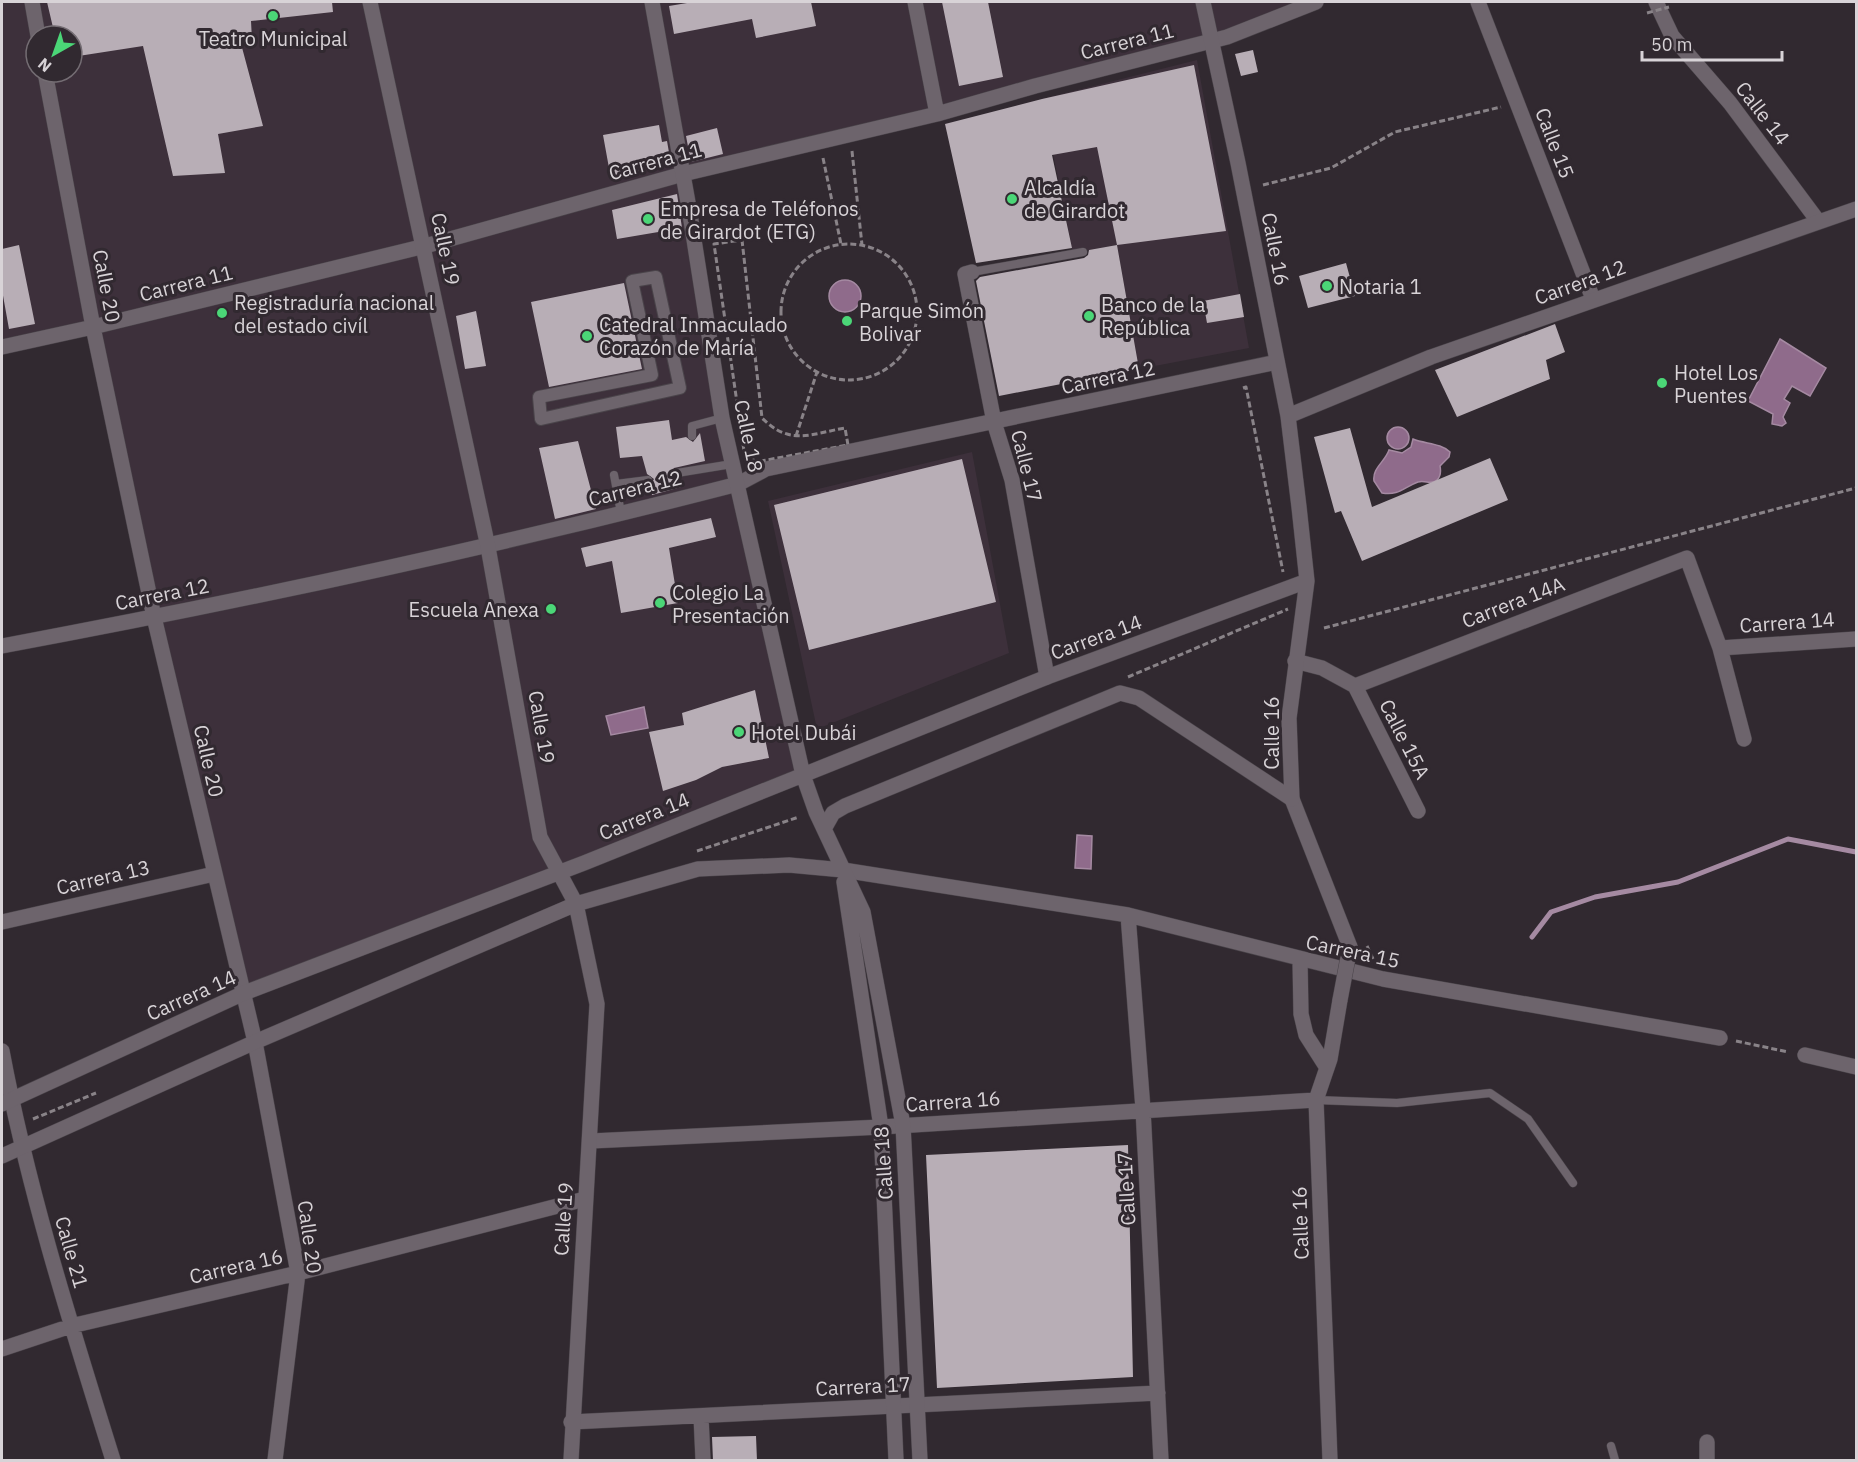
<svg xmlns="http://www.w3.org/2000/svg" width="1858" height="1462" font-family="'IBM Plex Sans',sans-serif">
  <style>
    .built { fill: #3d303b; fill-rule: evenodd }
    .water { fill: #8f6b8b; stroke: #a58aa2; stroke-width: 1.5 }
    .lines { fill: none; stroke-linecap: round; stroke-linejoin: round }
    .stream { stroke: #a58aa2; stroke-width: 5 }
    .building { fill: #b8aeb6 }
    .service-casing { stroke: #4a444a; stroke-width: 9 }
    .pedestrian-casing { stroke: #4a444a; stroke-width: 14 }
    .minor-casing { stroke: #4a444a; stroke-width: 16 }
    .tertiary-casing { stroke: #4a444a; stroke-width: 16 }
    .path { stroke: #898388; stroke-width: 3; stroke-dasharray: 6 3; stroke-linecap: butt }
    .service { stroke: #6d646c; stroke-width: 8 }
    .pedestrian { stroke: #6d646c; stroke-width: 12 }
    .minor { stroke: #6d646c; stroke-width: 15 }
    .tertiary { stroke: #6d646c; stroke-width: 15 }
    .minor-bridge-casing { stroke: #4a444a; stroke-width: 16; stroke-linecap: butt }
    .path-bridge { stroke: #898388; stroke-width: 3; stroke-dasharray: 6 3; stroke-linecap: butt }
    .minor-bridge { stroke: #6d646c; stroke-width: 15 }
    .poi-dot { fill: #4bd677; stroke: #312930; stroke-width: 2 }
    .labels { text-anchor: middle; dominant-baseline: central; stroke-width: 6; stroke-linejoin: round; paint-order: stroke }
    .poi-label { font-size: 20px; fill: #d8d3d7; stroke: #312930; text-anchor: start }
    .street-label { font-size: 20px; fill: #d8d3d7; stroke: #312930 }
  </style>
  <rect width="100%" height="100%" fill="#312930"/>
  <path class="built" d="M2 2H1316L1234 35 683 174 737 485 801 774 244 993 94 328 2 347ZM36 36H72V72H36Z
    M1197 60 1249 348 1139 369 1117 245 1073 253 1042 99Z
    M972 452 1009 653 817 729 768 501Z"/>
  <path class="water" d="M829 296a16 16 0 1 1 32 0a16 16 0 1 1-32 0Z
    M1780 339 1826 368 1810 396 1792 386 1784 399 1790 403 1783 417 1786 423 1782 426 1772 424 1773 414 1748 401Z
    M1387 438a11 11 0 1 1 22 0a11 11 0 1 1-22 0Z
    M1413 439C1425 444 1441 443 1450 452L1449 457 1440 466C1441 471 1441 476 1437 480 1432 485 1425 480 1418 482 1404 487 1399 496 1382 493L1374 481C1372 468 1385 462 1389 450L1402 453 1411 447Z
    M644 707 648 728 611 735 606 716Z
    M1077 835 1092 836 1091 869 1075 868Z"/>
  <g class="lines">
    <path class="stream" d="M1532 937 1551 912 1595 897 1678 882 1788 839 1856 852"/>
  </g>
  <path class="building" d="M47 2H332L333 12 251 21 252 40H240L263 126 218 134 225 173 173 176 143 46 72 57V36H55Z
    M693 2H811L816 26 756 38 752 19 674 34 669 6Z
    M942 2H988L1003 77 959 86Z
    M1253 50 1258 72 1241 76 1235 54Z
    M1194 65 1226 231 1117 245 1097 147 1052 155 1072 248 976 263 945 124 1042 99Z
    M659 125 662 142 667 141 671 164 611 179 603 135Z
    M717 128 723 154 691 162 686 136Z
    M677 194 682 228 617 239 612 210Z
    M19 245 35 324 9 329 2 290V249Z
    M1117 245 1139 369 999 396 976 281 980 277 1084 258 1088 255 1089 250Z
    M1346 263 1355 296 1308 308 1299 276Z
    M624 283 642 369 549 387 531 302Z
    M1240 294 1244 317 1207 323 1203 301Z
    M476 311 486 366 465 369 456 316Z
    M1555 324 1565 352 1546 360 1550 379 1457 417 1435 370Z
    M669 420 672 440 686 437 693 442 700 433 705 461 674 468 671 475 678 479 681 487 652 495 650 486 654 479 647 474 642 456 620 458 616 427Z
    M1350 428 1372 507 1490 458 1508 500 1362 561 1341 511 1335 513 1314 437Z
    M578 441 596 509 555 519 539 448Z
    M962 459 996 602 809 650 774 505Z
    M711 518 716 537 669 548 678 603 621 613 612 561 586 567 581 548Z
    M755 690 769 758 722 767 696 780 663 791 649 732 684 725 682 713Z
    M1128 1145 1133 1377 937 1388 926 1155Z
    M756 1436 757 1461H713L712 1437Z"/>
  <g class="lines">
    <g class="service-casing">
      <path id="service" d="M972 272 1083 252
        M692 436V426L722 418
        M677 473 732 464
        M614 475 621 513
        M616 484 648 480
        M1316 1100 1397 1103 1490 1093 1528 1119 1573 1183
        M1611 1446 1615 1460"/>
    </g>
    <g class="pedestrian-casing">
      <path id="pedestrian" d="M656 277 680 388 541 419 539 397 652 375 632 281Z"/>
    </g>
    <g class="minor-casing">
      <path id="minor" d="M32 2 38 36
        M915 2 937 114
        M1478 2 1593 299
        M1656 2 1672 36 1730 103 1818 221
        M45 72 93 327 154 617 255 1042 298 1273 275 1460
        M972 272 965 274 994 422 1012 480 1047 677
        M2 347 93 327 425 246 683 174 937 114 1035 86 1227 37 1316 2
        M2 646C249 600 494 547 738 484L766 469 1277 362
        M1720 648 1856 639
        M1295 661 1322 668 1355 686
        M1355 686 1687 558 1720 648 1744 739
        M1355 686 1418 811
        M1292 799 1350 947
        M843 870 1128 915 1383 979 1720 1038
        M1128 915 1143 1109 1161 1460
        M2 922 214 874
        M1300 960 1301 1014 1306 1035 1327 1068
        M2 1051C28 1190 71 1325 113 1460
        M1805 1055 1856 1067
        M591 1141 881 1127 1316 1100
        M2 1349 71 1326 298 1273 585 1199
        M701 1416 703 1460
        M571 1422 1158 1393
        M1330 1460 1316 1100 1330 1059 1340 1000
        M1707 1460V1442"/>
    </g>
    <g class="tertiary-casing">
      <path id="tertiary" d="M370 2 488 547 540 837 576 904 597 1004 571 1460
        M652 2 689 208 722 418 803 775 816 812 863 912 903 1125 920 1460
        M1203 2 1238 163 1288 416 1299 507 1307 581 1289 718 1292 799
        M1288 416 1431 357 1856 209
        M824 829 833 813 845 806 1120 693 1139 698 1292 799
        M844 882 881 1127 896 1460
        M2 1104 244 993 584 863 1047 677 1307 581
        M2 1156 255 1042 576 904 698 869 789 865 843 870"/>
    </g>
    <path class="path" d="M852 151 862 245
      M823 158 841 244
      M1263 185 1331 168 1395 132 1501 107
      M742 240 762 418C790 446 810 434 845 428L848 445 756 462 744 451 714 244Z
      M781 312a68 68 0 1 1 136 0a68 68 0 1 1-136 0Z
      M1243 388 1246 387 1283 572
      M796 436 817 372
      M1324 628 1856 488
      M1128 677 1288 609
      M697 851 799 817
      M1367 946 1373 959
      M1736 1041 1788 1052
      M33 1119 96 1093"/>
    <use href="#service" class="service"/>
    <use href="#pedestrian" class="pedestrian"/>
    <use href="#minor" class="minor"/>
    <use href="#tertiary" class="tertiary"/>
    <g class="minor-bridge-casing">
      <path id="minor-bridge" d="M1340 1000 1350 947"/>
    </g>
    <path class="path-bridge" d="M1647 13 1669 7"/>
    <use href="#minor-bridge" class="minor-bridge"/>
  </g>
  <g class="poi-dot">
    <circle cx="273" cy="16" r="6"/>
    <circle cx="1012" cy="199" r="6"/>
    <circle cx="648" cy="219" r="6"/>
    <circle cx="1327" cy="286" r="6"/>
    <circle cx="222" cy="313" r="6"/>
    <circle cx="1089" cy="316" r="6"/>
    <circle cx="847" cy="321" r="6"/>
    <circle cx="587" cy="336" r="6"/>
    <circle cx="1662" cy="383" r="6"/>
    <circle cx="660" cy="603" r="6"/>
    <circle cx="551" cy="609" r="6"/>
    <circle cx="739" cy="732" r="6"/>
  </g>
  <g class="labels">
    <g class="poi-label">
      <text x="273" y="38" text-anchor="middle">Teatro Municipal</text>
      <text x="1024" y="187">Alcaldía<tspan x="1024" dy="23">de Girardot</tspan></text>
      <text x="660" y="208">Empresa de Teléfonos<tspan x="660" dy="23">de Girardot (ETG)</tspan></text>
      <text x="1339" y="286">Notaria 1</text>
      <text x="234" y="302">Registraduría nacional<tspan x="234" dy="23">del estado civíl</tspan></text>
      <text x="1101" y="304">Banco de la<tspan x="1101" dy="23">República</tspan></text>
      <text x="859" y="310">Parque Simón<tspan x="859" dy="23">Bolivar</tspan></text>
      <text x="599" y="324">Catedral Inmaculado<tspan x="599" dy="23">Corazón de María</tspan></text>
      <text x="1674" y="372">Hotel Los<tspan x="1674" dy="23">Puentes</tspan></text>
      <text x="672" y="592">Colegio La<tspan x="672" dy="23">Presentación</tspan></text>
      <text x="539" y="609" text-anchor="end">Escuela Anexa</text>
      <text x="751" y="732">Hotel Dubái</text>
    </g>
    <g class="street-label">
      <text transform="translate(1127 41) rotate(-14)">Carrera 11</text>
      <text transform="translate(1763 113) rotate(52)">Calle 14</text>
      <text transform="translate(1555 143) rotate(69)">Calle 15</text>
      <text transform="translate(655 161) rotate(-15)">Carrera 11</text>
      <text transform="translate(446 249) rotate(78)">Calle 19</text>
      <text transform="translate(1276 249) rotate(79)">Calle 16</text>
      <text transform="translate(1580 282) rotate(-20)">Carrera 12</text>
      <text transform="translate(186 283) rotate(-14)">Carrera 11</text>
      <text transform="translate(107 286) rotate(79)">Calle 20</text>
      <text transform="translate(1108 377) rotate(-12)">Carrera 12</text>
      <text transform="translate(749 436) rotate(78)">Calle 18</text>
      <text transform="translate(1027 466) rotate(76)">Calle 17</text>
      <text transform="translate(635 488) rotate(-14)">Carrera 12</text>
      <text transform="translate(162 594) rotate(-11)">Carrera 12</text>
      <text transform="translate(1513 602) rotate(-21)">Carrera 14A</text>
      <text transform="translate(1787 622) rotate(-4)">Carrera 14</text>
      <text transform="translate(1096 637) rotate(-20)">Carrera 14</text>
      <text transform="translate(542 727) rotate(80)">Calle 19</text>
      <text transform="translate(1271 733) rotate(-90)">Calle 16</text>
      <text transform="translate(1405 739) rotate(63)">Calle 15A</text>
      <text transform="translate(209 761) rotate(77)">Calle 20</text>
      <text transform="translate(644 816) rotate(-22)">Carrera 14</text>
      <text transform="translate(103 877) rotate(-13)">Carrera 13</text>
      <text transform="translate(1353 951) rotate(12)">Carrera 15</text>
      <text transform="translate(191 995) rotate(-24)">Carrera 14</text>
      <text transform="translate(953 1101) rotate(-4)">Carrera 16</text>
      <text transform="translate(883 1163) rotate(-94)">Calle 18</text>
      <text transform="translate(1126 1189) rotate(-93)">Calle 17</text>
      <text transform="translate(563 1219) rotate(-86)">Calle 19</text>
      <text transform="translate(1300 1223) rotate(-92)">Calle 16</text>
      <text transform="translate(310 1237) rotate(82)">Calle 20</text>
      <text transform="translate(72 1252) rotate(74)">Calle 21</text>
      <text transform="translate(236 1266) rotate(-13)">Carrera 16</text>
      <text transform="translate(863 1386) rotate(-3)">Carrera 17</text>
    </g>
  </g>
  <rect width="1858" height="1462" fill="none" stroke="#d8d3d7" stroke-width="6"/>
  <g transform="translate(54 54) rotate(220)"><circle r="28" fill="#312930" stroke="#746d73" stroke-width="1.5"/>
  <path d="M0-4.5L10 22L0 15L-10 22Z" fill="#4bd677"/>
  <text y="-9" font-size="16" font-weight="bold" text-anchor="middle" fill="#d8d3d7">N</text>
  </g>
  <path d="M1642 51v9h140v-9" fill="none" stroke="#d8d3d7" stroke-width="3"/>
  <text x="1651" y="51" font-size="18" fill="#d8d3d7" stroke="#312930" stroke-width="4.5" paint-order="stroke">50 m</text>
</svg>
